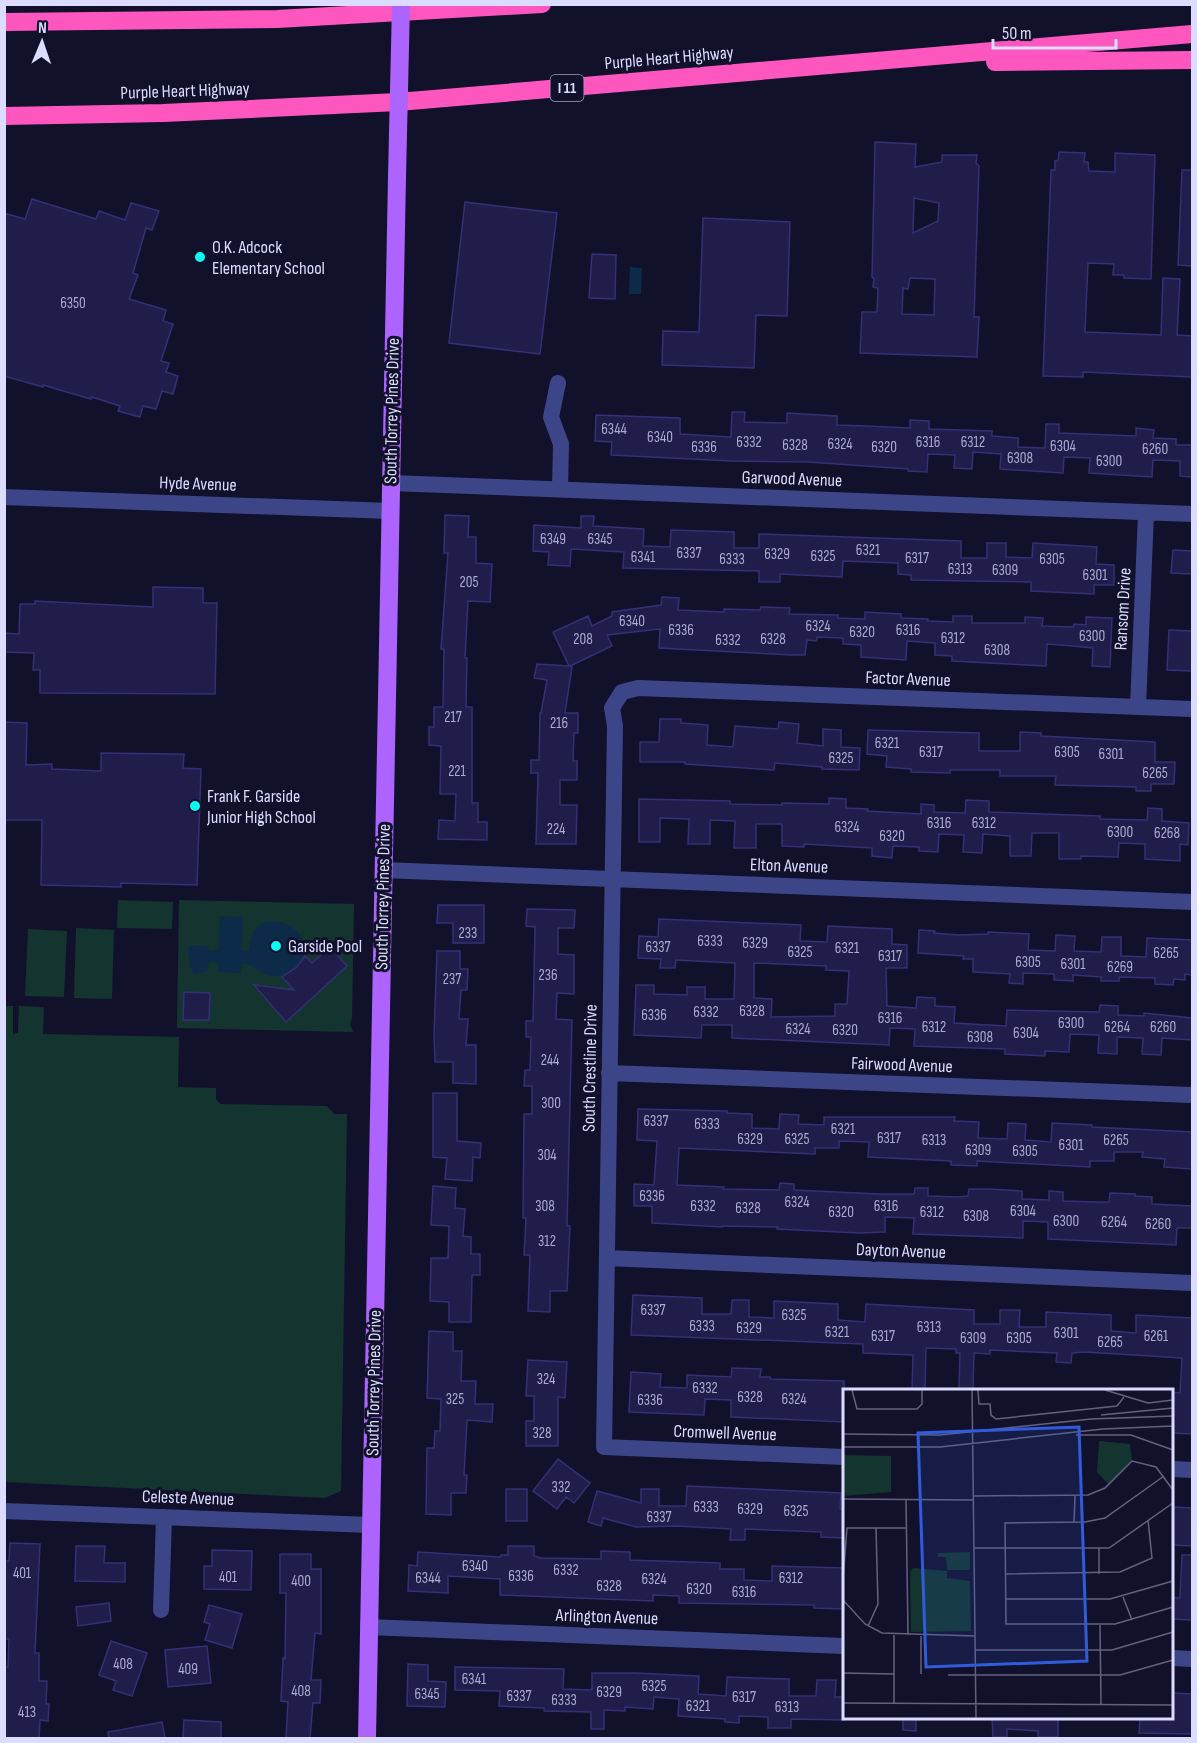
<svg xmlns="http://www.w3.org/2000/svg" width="1197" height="1743" font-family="'Sofia Sans Condensed',sans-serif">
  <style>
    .green { fill: #14352f }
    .water { fill: #0b2b49 }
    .building { fill: #201d4b; stroke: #333077; stroke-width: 1.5; fill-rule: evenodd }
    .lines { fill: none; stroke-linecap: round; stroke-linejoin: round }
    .minor { stroke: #3d4589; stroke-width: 16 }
    .major { stroke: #ad63fd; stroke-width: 18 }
    .highway { stroke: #fd57bf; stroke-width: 18 }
    .major-bridge { stroke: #ad63fd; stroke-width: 18 }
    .poi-dot { fill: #09fdf1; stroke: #12112b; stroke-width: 2 }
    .labels { text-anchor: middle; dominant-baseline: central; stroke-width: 6; stroke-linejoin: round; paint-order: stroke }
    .number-label { font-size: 15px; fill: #acacd2 }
    .shield { fill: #12112b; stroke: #9f9fbf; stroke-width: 1.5 }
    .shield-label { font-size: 16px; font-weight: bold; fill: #dbdcff }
    .street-label { font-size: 18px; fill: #dbdcff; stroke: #12112b }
    .poi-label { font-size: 18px; fill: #dbdcff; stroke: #12112b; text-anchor: start }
    .inset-road { fill: none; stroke: #626280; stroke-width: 1.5 }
    .view { fill: #305cdc; fill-opacity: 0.15; stroke: #305cdc; stroke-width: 3 }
    .inset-edge { fill: none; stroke: #dbdcff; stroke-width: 3 }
  </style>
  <rect width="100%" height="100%" fill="#12112b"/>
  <path class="green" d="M118 900 173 902 172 929 117 928Z
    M179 900 354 904 352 1018 350 1024 353 1032 177 1028Z
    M76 928 114 930 112 999 74 998Z
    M28 929 67 931 64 997 25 996Z
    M5 1006H13V1034L18 1033 19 1006 44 1007 43 1034 179 1037 178 1087 216 1088V1099L220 1104 327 1106 334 1114H347L341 1491 325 1498 5 1482Z"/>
  <path class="water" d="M630 267 642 268 641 294H629Z
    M220 916 243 917 242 950 245 952 249 950C251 892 334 934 295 969 288 975 278 978 269 975 260 973 253 966 244 963L241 965V973L218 972V965L214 961 207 964 209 970 194 975 190 965 188 948 191 945 207 946 210 951 218 950Z"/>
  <path class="building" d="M875 142 916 144 915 167 942 162V155H977L976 163 979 166 974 317H979L977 357 860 353 862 312H877L878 288 873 287 874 279 872 277ZM914 198 939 203 938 221 913 233ZM910 278 935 279 934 315 902 314 903 288 908 289Z
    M1059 152 1085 153 1084 162H1088L1089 171 1115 172V153L1155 155 1151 279 1124 278V275H1113L1114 264 1088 263 1085 332 1161 335 1163 278 1180 279 1177 335 1192 336V377L1083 372V377L1043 376 1051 170H1055V161H1058Z
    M1182 170H1192V266L1178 265Z
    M32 199 96 219 99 211 125 220 131 203 159 211 152 230 146 228 133 273 138 275 129 299 166 310 163 321 173 324 161 361 169 363 166 372 178 376 173 394 162 391 156 409 143 406 140 417 118 411 120 406 92 397 91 399 43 385V387L4 376V213L25 219Z
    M465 202 557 213 540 354 449 343Z
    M703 218 790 222 787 316 756 315 754 368 662 365 663 331 699 332Z
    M592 254 616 255 615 299 589 298Z
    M732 412H745L744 422 787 423V413L837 416V425L866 426 910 428V420L929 421V429L992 431V436L1018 438V447L1045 448 1046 424H1059V433L1136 436V428L1154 430 1153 438 1176 439V445H1192V477L1180 476V461L1153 460 1152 477 1089 473 1090 458 1064 457 1063 473 1000 469 1001 454 973 452 972 469 954 468 955 455 928 454 927 472 908 471V469L809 462 731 461 611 455 612 442 595 441 596 415 680 418V434L731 437Z
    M445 515 469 516 468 537H476V563L492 564 490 602 468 601 465 658H467L466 707H472V803H478V822H487V840L438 839 439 820 455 821 456 794H440L441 746 429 745V727H434V707H443L444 649H441L448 553H444Z
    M581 516H594L593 526 644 529 643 546 670 547 671 530 734 532V548H759V534L961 541V558H987V543H1006V557L1032 558 1033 543 1097 547 1096 564 1114 565V585H1094V594L1031 591V582L911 580V575L898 574V563L843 561 842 577 780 574V582H759V571L623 568 624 552 571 549 570 566 548 565 549 552 533 551 534 525 581 528Z
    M1173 550 1192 551V574L1171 573Z
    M153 587 203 588V603H217L215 694 40 693V670H33L34 653 4 652V633L19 634 20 604H35V601L153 607Z
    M662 597 679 598 678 610 724 612V609L760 610 761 607 790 608 789 614 838 615V618L865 619V612L901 614V618L928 619V621L953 622V616H972V623H1025V617L1043 618 1042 626 1073 627 1074 624 1086 625V617L1112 618 1110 667 1092 666 1093 648 1072 646 1047 644 1046 666 952 661V656L935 655V643L907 641 906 660 861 657V645L843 644V638L817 637V641L807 640 805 655H792L659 648 660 629 607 635 612 646 570 666 572 667 565 713H578V733H574L573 761H577V780H560V805H577L576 844H536L538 773H531V760H539L540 713H541L547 680 534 678 537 664 569 666 553 632 588 616 592 626 612 616V612L661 605Z
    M1169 630 1192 631V671L1167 670Z
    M660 719H681V723L708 725 707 745 733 747 735 726 778 729 779 722 799 724 797 743 823 746V729L841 730V747L860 748 859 770 822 769V767L775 763 774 770 685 764V762H640V742H659Z
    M4 722 27 723 26 765 52 764V769L101 771V753L173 754H184L183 768 201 769 197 885 121 883V887L41 885 42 820H4Z
    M868 730 979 733V751H1020V732L1041 733V736L1155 742V762H1175L1174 784H1151V791H1136V787L1055 785 1056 776H1000V770H950V773L911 772V769L886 767 887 756 867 754Z
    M829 798 846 799V808L868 809 867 811 921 814V804L934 805V812L965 813 966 800 989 801V812L1100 816V819L1147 820 1148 808 1162 809V821L1189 823 1188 845 1180 844V861L1145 859V844L1119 843 1118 857 1081 856V859H1059V833H1032L1031 856H1010V836L983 834 982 853 963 852 964 835 939 834 938 852 919 851V847L893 846 892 858 872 856V848L804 844V847L782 846V824H756V848H734L735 821 710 820V844H688L689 819 660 818V842H639V799L730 801V804L782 805V803L829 804Z
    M438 905H484V943H453V923H437Z
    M527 909 575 910 574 928H558V954L574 955V994L557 993 556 1019 572 1020 567 1226H570L567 1291H550V1312L528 1311 530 1255H524L526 1218H523L524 1114H532V1086H524L525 1070H530L531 1037H526V1021H533L535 927 526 926Z
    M659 919 801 925 800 941 827 942 828 926 892 929V944L907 945V968H886L887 1006 916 1008 917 997 935 998V1006L955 1007 954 1023 1006 1026 1007 1010 1099 1012 1100 1005 1118 1006V1015L1144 1016V1013L1192 1018V1040L1162 1038 1161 1055 1142 1054 1143 1038 1117 1037V1054L1098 1053 1099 1035 1070 1034 1069 1052 1045 1051V1056L1005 1054V1049L914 1046 915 1029 890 1028 889 1045 732 1038V1025H702L701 1038 634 1035 636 985H654V994L687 995V987H705V999H734L735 963 676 960 675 968H660L661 959 638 958 639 936 658 937ZM754 963 826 966V970L849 971 847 1004H835V1016L771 1017 772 999 754 998Z
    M919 930 935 931 934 933 958 935 988 934V932L1029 934 1028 950 1055 951 1056 935 1075 936 1074 951 1101 952 1102 937H1121V956L1146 957 1147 938 1192 940V975L1185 974V980L1174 979 1173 985 1155 984V978L1119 977V981H1101V977L1073 975V981L1054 980V974L1023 973V984L1009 983 1010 974 973 972V959H963L964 956 918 953Z
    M330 947 347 966 286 1022 254 985 294 990 282 977 297 967 305 956 312 963Z
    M437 951H460V969H468L467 990H461L459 1019H468L466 1045H476V1084L453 1083V1062H435L434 1036Z
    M184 992 210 993 209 1020H183Z
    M433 1093H457V1141L481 1143 480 1158 473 1157 472 1181 445 1179 447 1158 433 1157Z
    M638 1109 727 1111V1113L752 1114V1128L779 1129 780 1114 799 1115 798 1124 824 1125V1117H955L954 1121 979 1122 978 1138 1007 1139 1008 1123 1026 1124 1025 1140 1051 1142 1052 1123 1092 1125V1127L1192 1132V1169L1164 1167 1165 1159 1142 1157 1143 1152H1114V1161H1090V1167L977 1161V1166L951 1165V1161L868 1157 869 1142 839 1141V1148H815V1154L679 1148 677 1185 724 1187 723 1189 779 1190 780 1183 794 1184V1190L879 1194H914L915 1188H928V1196L958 1197 968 1196 969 1189H989L1022 1191V1199L1049 1200V1191L1063 1192V1201L1095 1202H1109L1110 1193 1135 1194V1196L1152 1197V1204L1192 1206V1228H1177L1176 1245 1048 1239V1222L1023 1221V1238L913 1234 914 1218 885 1217V1232L860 1233 777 1229 778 1227 722 1226V1227L652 1223V1206H634V1184L654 1185 657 1141 637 1140Z
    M433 1186 456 1188 455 1208 465 1209 463 1236 471 1237V1254H480V1275H472L471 1322H449V1302L430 1301 431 1258H448L449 1226 431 1225Z
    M633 1295 702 1298V1314H731L732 1300H749V1317L774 1318V1301L838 1304V1320L865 1322 866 1304 974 1310V1324H1000V1310H1020L1019 1327H1046V1312L1111 1315V1331L1136 1333V1315L1192 1318V1434L1172 1433V1392L1180 1393 1182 1358 1085 1352 1072 1353 1071 1363 1056 1362 1057 1353 990 1350V1354L974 1353 973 1390H959L960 1353H956V1349L926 1348 925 1390H912L913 1355 863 1353V1344L631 1335Z
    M429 1331 453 1332V1351H462L461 1381H476L475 1404H493L492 1422 467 1420 464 1475H467L466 1493H451V1515L426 1514 427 1448H434L435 1431H440L441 1399 427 1398Z
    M528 1360 567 1362 565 1398 558 1397V1446H526V1421H534V1396H526Z
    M732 1368 761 1369 760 1377H770V1379L844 1381V1422L731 1417V1400L705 1399 704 1415 629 1412 631 1372 661 1374 660 1387 687 1388V1375L731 1377Z
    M558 1459 590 1483 574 1503 566 1497 557 1509 533 1491Z
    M687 1486 841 1493 840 1509H844V1538L821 1537V1532L745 1529V1540H730L731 1529 677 1526 636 1527 603 1518 601 1526 588 1522 597 1491 641 1503V1489H659V1506H686Z
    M506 1489H527V1521H506Z
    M1172 1507 1192 1508V1546L1172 1545Z
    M10 1543 40 1544 35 1653H39V1681H47L46 1704H49L48 1721 40 1720 39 1738H4V1667H8L9 1639H4V1561H9Z
    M76 1546H105L104 1563H125V1582L75 1581Z
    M508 1546H534V1556L541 1558 601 1559V1551L630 1552V1560L720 1563V1569H744V1580L772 1581V1566L844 1568V1609L814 1608V1605L679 1603V1596L653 1595V1601L500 1595V1579L448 1576V1593L408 1591 409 1565 417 1566 418 1552 500 1557 501 1555H508Z
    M212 1550 252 1551 251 1590 204 1589V1566H212Z
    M280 1554H311V1569H321V1634L315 1633 311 1680H321L320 1703H313L310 1738H286L288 1702 281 1701 283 1658 285 1659 286 1593H280Z
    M1182 1555H1192V1620L1172 1619V1597L1180 1598Z
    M109 1603 111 1621 78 1626 76 1607Z
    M209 1605 242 1614 232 1648 205 1640 210 1624 204 1622Z
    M111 1641 147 1653 132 1696 113 1690 116 1681 99 1675Z
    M207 1646 211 1683 168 1687 165 1650Z
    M408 1664 428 1665V1681L446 1682 445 1707 407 1706Z
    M455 1667 564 1669 563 1689 592 1690V1673H635L699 1676 698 1694 726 1696 727 1677 789 1679V1696H816L817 1680H836L835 1697H844V1720L791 1719V1728H768V1717L739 1716V1723L725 1722V1719L678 1716 679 1699 654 1697 653 1709 625 1707V1711L604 1710V1729H591V1712L544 1711V1708L499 1706 500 1691 455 1690Z
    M1172 1693 1192 1694V1734L1139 1733 1140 1718H1172Z
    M903 1718H916V1731L903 1730Z
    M992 1718H1058V1737H1038V1731L1007 1729V1737H993Z
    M184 1720 221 1722V1738H183Z
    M162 1722 165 1738H109L108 1732Z"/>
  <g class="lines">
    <path class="minor" d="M558 383 551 417 561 444 560 489
      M391 483 1192 514
      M4 497 390 511
      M1138 707 1146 513
      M383 870 1192 902
      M609 1073 1192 1095
      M607 1258 1192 1283
      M844 1457 604 1447 615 726 612 708 622 692 638 688 1192 709
      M1172 1469 1192 1470
      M4 1511 370 1525
      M161 1610 164 1517
      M368 1627 844 1646
      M1172 1658 1192 1659"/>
    <path class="major" d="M367 1738 397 177"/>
    <path class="highway" d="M4 22 277 19 542 4
      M995 62 1192 60
      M4 116 163 113 398 102 1192 34"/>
    <path class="major-bridge" d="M397 177 401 4"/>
  </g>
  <g class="poi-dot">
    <circle cx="200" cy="257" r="6"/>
    <circle cx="195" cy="806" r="6"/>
    <circle cx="276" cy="946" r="6"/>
  </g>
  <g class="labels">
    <g class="number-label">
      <text x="73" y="303">6350</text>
      <text x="614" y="429">6344</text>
      <text x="660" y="437">6340</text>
      <text x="749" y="442">6332</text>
      <text x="928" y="442">6316</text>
      <text x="973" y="442">6312</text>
      <text x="840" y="444">6324</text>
      <text x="795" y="445">6328</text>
      <text x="1063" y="446">6304</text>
      <text x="704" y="447">6336</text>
      <text x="884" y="447">6320</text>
      <text x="1155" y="449">6260</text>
      <text x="1020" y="458">6308</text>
      <text x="1109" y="461">6300</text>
      <text x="553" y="539">6349</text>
      <text x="600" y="539">6345</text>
      <text x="868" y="550">6321</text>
      <text x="689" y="553">6337</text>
      <text x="777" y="554">6329</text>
      <text x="823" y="556">6325</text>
      <text x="643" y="557">6341</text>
      <text x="917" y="558">6317</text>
      <text x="732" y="559">6333</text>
      <text x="1052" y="559">6305</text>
      <text x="960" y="569">6313</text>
      <text x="1005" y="570">6309</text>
      <text x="1095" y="575">6301</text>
      <text x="469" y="582">205</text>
      <text x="632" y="621">6340</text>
      <text x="818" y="626">6324</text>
      <text x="681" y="630">6336</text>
      <text x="908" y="630">6316</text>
      <text x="862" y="632">6320</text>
      <text x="1092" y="636">6300</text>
      <text x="953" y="638">6312</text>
      <text x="583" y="639">208</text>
      <text x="773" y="639">6328</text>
      <text x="728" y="640">6332</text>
      <text x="997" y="650">6308</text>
      <text x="453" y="717">217</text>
      <text x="559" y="723">216</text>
      <text x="887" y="743">6321</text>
      <text x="931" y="752">6317</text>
      <text x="1067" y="752">6305</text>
      <text x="1111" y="754">6301</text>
      <text x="841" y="758">6325</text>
      <text x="457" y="771">221</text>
      <text x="1155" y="773">6265</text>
      <text x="939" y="823">6316</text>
      <text x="984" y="823">6312</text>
      <text x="847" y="827">6324</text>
      <text x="556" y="829">224</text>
      <text x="1120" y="832">6300</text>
      <text x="1167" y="833">6268</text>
      <text x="892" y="836">6320</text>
      <text x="468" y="933">233</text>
      <text x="710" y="941">6333</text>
      <text x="755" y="943">6329</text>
      <text x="658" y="947">6337</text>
      <text x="847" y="948">6321</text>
      <text x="800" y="952">6325</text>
      <text x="1166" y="953">6265</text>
      <text x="890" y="956">6317</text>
      <text x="1028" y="962">6305</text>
      <text x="1073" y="964">6301</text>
      <text x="1120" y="967">6269</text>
      <text x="548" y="975">236</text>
      <text x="452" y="979">237</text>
      <text x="752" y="1011">6328</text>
      <text x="706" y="1012">6332</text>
      <text x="654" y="1015">6336</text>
      <text x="890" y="1018">6316</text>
      <text x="1071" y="1023">6300</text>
      <text x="934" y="1027">6312</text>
      <text x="1117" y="1027">6264</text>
      <text x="1163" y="1027">6260</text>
      <text x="798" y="1029">6324</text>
      <text x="845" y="1030">6320</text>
      <text x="1026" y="1033">6304</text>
      <text x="980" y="1037">6308</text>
      <text x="550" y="1060">244</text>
      <text x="551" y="1103">300</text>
      <text x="656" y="1121">6337</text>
      <text x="707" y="1124">6333</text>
      <text x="843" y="1129">6321</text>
      <text x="889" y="1138">6317</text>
      <text x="750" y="1139">6329</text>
      <text x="797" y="1139">6325</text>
      <text x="934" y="1140">6313</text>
      <text x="1116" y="1140">6265</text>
      <text x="1071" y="1145">6301</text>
      <text x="978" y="1150">6309</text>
      <text x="1025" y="1151">6305</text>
      <text x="547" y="1155">304</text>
      <text x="652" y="1196">6336</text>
      <text x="797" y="1202">6324</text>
      <text x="545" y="1206">308</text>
      <text x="703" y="1206">6332</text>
      <text x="886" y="1206">6316</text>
      <text x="748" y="1208">6328</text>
      <text x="1023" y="1211">6304</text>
      <text x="841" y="1212">6320</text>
      <text x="932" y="1212">6312</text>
      <text x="976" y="1216">6308</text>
      <text x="1066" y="1221">6300</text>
      <text x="1114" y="1222">6264</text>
      <text x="1158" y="1224">6260</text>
      <text x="547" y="1241">312</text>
      <text x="653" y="1310">6337</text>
      <text x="794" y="1315">6325</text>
      <text x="702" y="1326">6333</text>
      <text x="929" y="1327">6313</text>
      <text x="749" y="1328">6329</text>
      <text x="837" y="1332">6321</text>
      <text x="1066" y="1333">6301</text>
      <text x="883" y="1336">6317</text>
      <text x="1156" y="1336">6261</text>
      <text x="973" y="1338">6309</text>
      <text x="1019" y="1338">6305</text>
      <text x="1110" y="1342">6265</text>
      <text x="546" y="1379">324</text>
      <text x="705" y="1388">6332</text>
      <text x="750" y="1397">6328</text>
      <text x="455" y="1399">325</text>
      <text x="794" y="1399">6324</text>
      <text x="650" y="1400">6336</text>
      <text x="542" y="1433">328</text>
      <text x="561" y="1487">332</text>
      <text x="706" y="1507">6333</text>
      <text x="750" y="1509">6329</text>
      <text x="796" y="1511">6325</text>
      <text x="659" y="1517">6337</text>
      <text x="475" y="1566">6340</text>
      <text x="566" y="1570">6332</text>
      <text x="22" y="1573">401</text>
      <text x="521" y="1576">6336</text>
      <text x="228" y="1577">401</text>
      <text x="428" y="1578">6344</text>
      <text x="791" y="1578">6312</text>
      <text x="654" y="1579">6324</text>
      <text x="301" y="1581">400</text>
      <text x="609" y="1586">6328</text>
      <text x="699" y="1589">6320</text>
      <text x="744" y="1592">6316</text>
      <text x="123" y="1664">408</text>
      <text x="188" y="1669">409</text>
      <text x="474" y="1679">6341</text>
      <text x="654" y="1686">6325</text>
      <text x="301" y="1691">408</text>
      <text x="609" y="1692">6329</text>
      <text x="427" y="1694">6345</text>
      <text x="519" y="1696">6337</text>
      <text x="744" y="1697">6317</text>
      <text x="564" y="1700">6333</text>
      <text x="698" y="1706">6321</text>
      <text x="787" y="1707">6313</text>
      <text x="27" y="1712">413</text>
    </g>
    <rect class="shield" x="550.5" y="75" width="33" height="26" rx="4.5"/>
    <g class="shield-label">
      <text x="567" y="88">I 11</text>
    </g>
    <g class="street-label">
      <text transform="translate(669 58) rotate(-5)">Purple Heart Highway</text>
      <text transform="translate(185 91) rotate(-2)">Purple Heart Highway</text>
      <text transform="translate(392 411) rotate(-89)">South Torrey Pines Drive</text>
      <text transform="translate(792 479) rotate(2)">Garwood Avenue</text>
      <text transform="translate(198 484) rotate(2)">Hyde Avenue</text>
      <text transform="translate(1123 609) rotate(-87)">Ransom Drive</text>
      <text transform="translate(908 679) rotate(2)">Factor Avenue</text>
      <text transform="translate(789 866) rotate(2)">Elton Avenue</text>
      <text transform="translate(383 897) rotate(-89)">South Torrey Pines Drive</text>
      <text transform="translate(902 1065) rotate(2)">Fairwood Avenue</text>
      <text transform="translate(590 1068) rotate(-89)">South Crestline Drive</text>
      <text transform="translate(901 1251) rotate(2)">Dayton Avenue</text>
      <text transform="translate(374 1383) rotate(-89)">South Torrey Pines Drive</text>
      <text transform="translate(725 1433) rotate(2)">Cromwell Avenue</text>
      <text transform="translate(188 1498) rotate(2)">Celeste Avenue</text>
      <text transform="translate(607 1617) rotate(2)">Arlington Avenue</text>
    </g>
    <g class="poi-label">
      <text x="212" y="247">O.K. Adcock<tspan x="212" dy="21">Elementary School</tspan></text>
      <text x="207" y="796">Frank F. Garside<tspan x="207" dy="21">Junior High School</tspan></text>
      <text x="288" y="946">Garside Pool</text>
    </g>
  </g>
  <g transform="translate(843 1389)">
    <rect width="330" height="330" fill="#12112b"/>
    <path d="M256 52 287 55 289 72 266 96 254 83ZM0 66 48 67V103L0 107ZM127 163V181H104L103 168H95V164ZM70 179 104 182V189L127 192 128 242 68 243 67 183Z" fill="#14352f"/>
    <path class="inset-road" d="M9 1 14 20H74L79 15V1M129 1 133 329M135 1 136 15H147L148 26 153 30 274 17 281 8M262 1 305 14 330 11M258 26 330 19M0 45 97 46 248 30 330 27M233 46H288L330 61M0 58H97L260 40 330 37M321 87 262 129 242 133 162 134 163 235H272L330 218M131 107 245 106 262 99 289 72 313 78 330 101M0 110 130 111M63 110 65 246M231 133 232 107M131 159H266L330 114M256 159V185M162 185 277 183 309 169 305 131M0 190 4 139H63M280 208 289 231M163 210H267L330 192M0 211 22 235 39 244 132 247M257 236 258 315M25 237 35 215 33 139M132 261H269L330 243M0 284 51 285M78 285V247M105 286H133M133 286H277L330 271M0 314 330 316M51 315V246"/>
    <path class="view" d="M236 38 244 272 83 278 75 44Z"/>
    <rect width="330" height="330" class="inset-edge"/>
  </g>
  <rect width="1197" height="1743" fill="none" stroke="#dbdcff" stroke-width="12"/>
  <g transform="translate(42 42) rotate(2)" stroke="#12112b" stroke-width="4.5" paint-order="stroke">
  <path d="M0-4.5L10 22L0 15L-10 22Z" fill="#dbdcff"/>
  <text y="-9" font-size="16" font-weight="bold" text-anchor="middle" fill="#dbdcff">N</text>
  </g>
  <path d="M993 39v9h123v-9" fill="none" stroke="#dbdcff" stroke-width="3"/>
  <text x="1002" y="39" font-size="18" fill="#dbdcff" stroke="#12112b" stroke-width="4.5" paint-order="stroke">50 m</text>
</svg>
